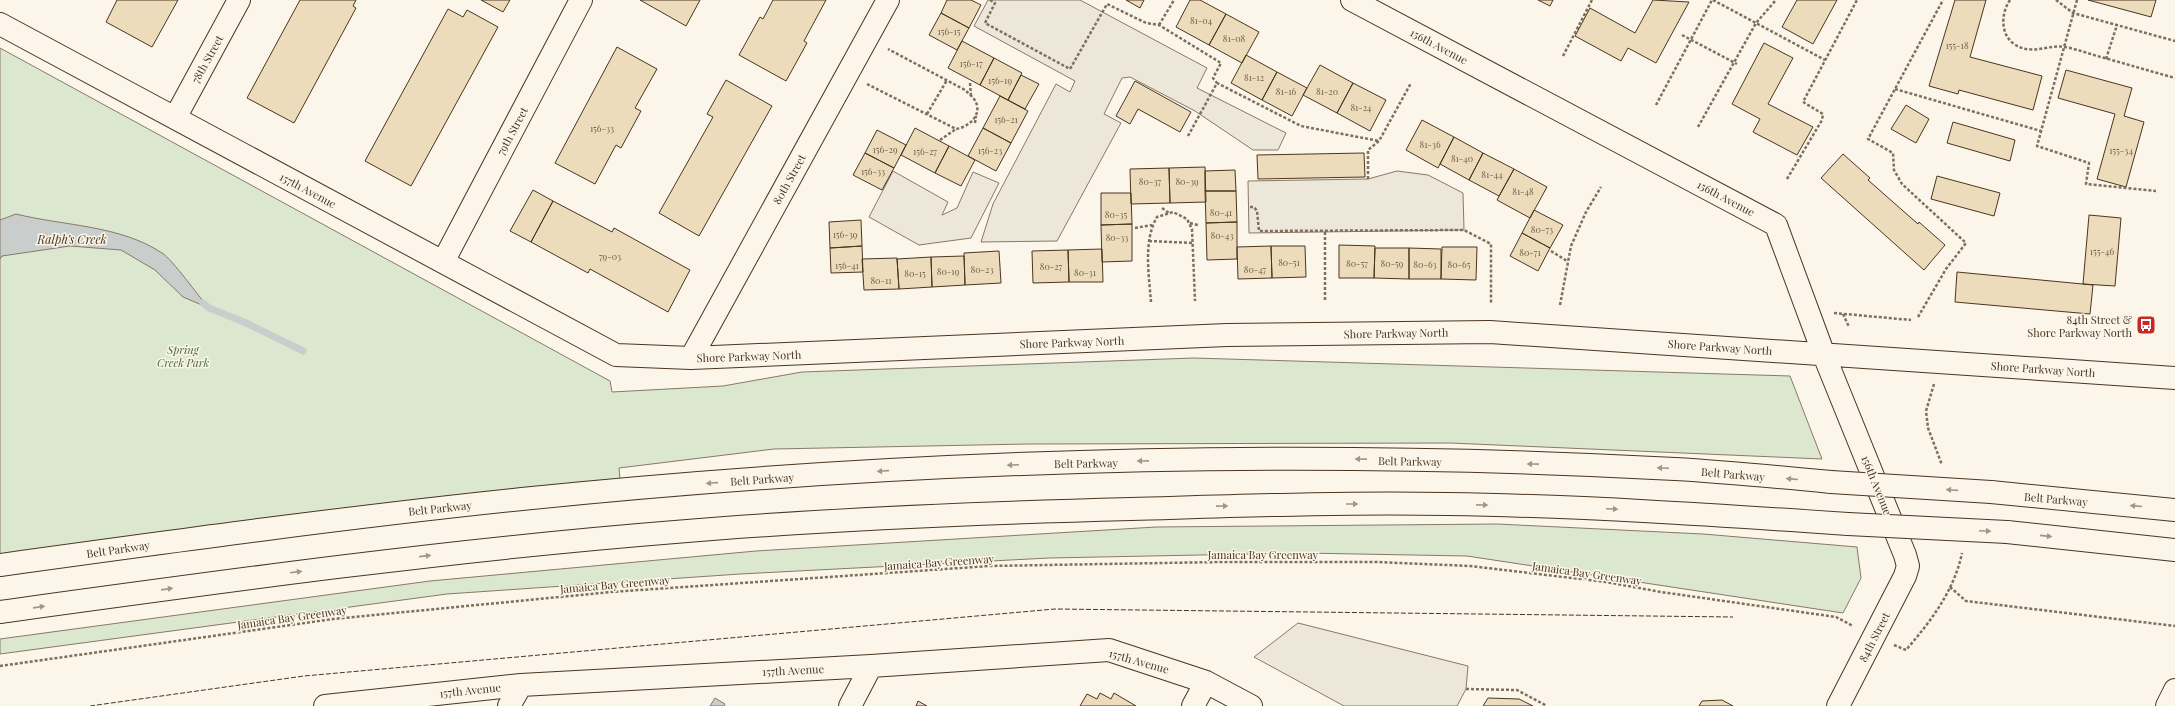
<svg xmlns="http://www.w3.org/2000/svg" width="2175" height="706" font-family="'Playfair Display',serif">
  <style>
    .green { fill: #dce7d0; stroke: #887966 }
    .parking { fill: #ede7d9; stroke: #887966 }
    .water { fill: #c9cecd; stroke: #887966 }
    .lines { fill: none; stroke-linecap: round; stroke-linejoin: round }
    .stream { stroke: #c9cecd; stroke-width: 7 }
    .building { fill: #ecdcbc; stroke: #4a3520 }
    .minor-casing { stroke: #4a3520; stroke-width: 24 }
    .highway-casing { stroke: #4a3520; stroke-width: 24 }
    .path { stroke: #7f6f5c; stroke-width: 2.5; stroke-dasharray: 3 2; stroke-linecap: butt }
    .minor { stroke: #fbf6e9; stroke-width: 22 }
    .highway { stroke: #fbf6e9; stroke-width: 22 }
    .highway-bridge-casing { stroke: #4a3520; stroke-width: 24; stroke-linecap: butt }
    .highway-bridge { stroke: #fbf6e9; stroke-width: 22 }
    .fence { stroke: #4a3520; stroke-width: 1; stroke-dasharray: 5 2; stroke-linecap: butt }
    .oneway { fill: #a29684 }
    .labels { text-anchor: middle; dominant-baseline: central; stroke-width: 3; stroke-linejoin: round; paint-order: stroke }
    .number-label { font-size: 9px; fill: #725f47 }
    .street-label { font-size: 11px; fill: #4a3520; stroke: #fbf6e9 }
    .poi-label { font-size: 11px; fill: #4a3520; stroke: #fbf6e9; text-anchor: end }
    .park-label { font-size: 11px; font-style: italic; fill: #436837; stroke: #fbf6e9 }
    .water-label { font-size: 12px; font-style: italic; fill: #4a3520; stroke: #fbf6e9 }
  </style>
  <rect width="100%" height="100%" fill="#fbf6e9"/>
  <path class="green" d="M0 48 610 381 612 392 723 386 802 372 1194 358 1790 376 1822 459 1450 443 1028 444 774 449 619 468 621 491 0 565Z
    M1497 524 1703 534 1857 547 1861 578 1843 613 1467 556 1302 553 1049 558 740 574 447 594 0 654V639L430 581 756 551 1156 527Z"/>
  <path class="parking" d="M988 0H1080L1207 68 1197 88 1286 133 1278 150H1253L1195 111 1130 77 1122 78 1104 114 1121 123 1057 241 981 242 993 204 1056 84 1070 92 1075 81 974 26Z
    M893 171 948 202 942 215 957 208 973 172 999 183 971 238 919 245 869 217Z
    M1397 171 1428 175 1463 193 1464 230 1249 233 1248 181 1368 179Z
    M1298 623 1468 666 1466 689 1457 706H1344L1254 657Z"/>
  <path class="water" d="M16 214C64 226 120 225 162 253 173 260 198 296 209 308L183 297 155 270 121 250 70 246 2 256 0 259V220Z
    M715 698 725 704 724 706H710Z"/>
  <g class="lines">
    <path class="stream" d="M203 303 209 308 244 322 303 351"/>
  </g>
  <path class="building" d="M117 0H178L152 47 106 22Z
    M300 0H356L353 6 356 8 294 123 247 98Z
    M481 0H510L503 12Z
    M640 0H700L686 26Z
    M773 0H826L804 41 807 43 786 81 739 55 760 17 763 19Z
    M947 0H971L981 5 969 28 941 13Z
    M1126 0H1144L1140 8Z
    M1190 0H1200L1226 14 1209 45 1176 27Z
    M1538 0H1553L1550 6Z
    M1653 0 1689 2 1656 63 1628 48 1621 61 1575 36 1590 8 1635 33Z
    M1797 0H1837L1813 44 1782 27Z
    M1955 0H1986L1970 57 2042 76 2033 110 1959 90 1958 94 1929 86Z
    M2088 0H2156L2151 17Z
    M448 9 463 17 467 10 498 27 411 186 365 161Z
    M941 13 969 28 957 50 929 35Z
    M1226 14 1259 32 1242 63 1209 45Z
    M962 41 994 58 980 85 948 68Z
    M1764 43 1793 58 1768 104 1813 127 1797 155 1753 132 1760 119 1732 104Z
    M617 47 657 69 635 108 641 111 621 148 616 145 595 184 555 163Z
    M1246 55 1277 72 1262 100 1231 83Z
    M994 58 1022 73 1008 100 980 85Z
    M1320 65 1353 83 1337 113 1303 95Z
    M2066 70 2132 88 2124 116 2144 122 2126 187 2097 179 2115 114 2058 98Z
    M1277 72 1307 88 1292 116 1262 100Z
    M1021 75 1039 84 1025 109 1008 100Z
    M726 80 772 106 699 236 659 213 713 117 707 114Z
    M1135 81 1191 112 1180 132 1138 109 1130 124 1116 116Z
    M1353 83 1386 100 1370 131 1337 113Z
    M1000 96 1028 111 1011 143 983 128Z
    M1906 105 1929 119 1916 143 1891 129Z
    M1422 120 1454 137 1438 168 1406 150Z
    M1953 122 2015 140 2010 161 1947 143Z
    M915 128 949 146 935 173 901 155Z
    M983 128 1011 143 996 171 968 156Z
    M877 130 906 145 894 168 865 153Z
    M1454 137 1483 153 1469 180 1440 164Z
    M949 146 975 160 961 186 935 173Z
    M865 153 894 168 882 190 853 175Z
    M1364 153 1365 177 1258 179 1257 155Z
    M1483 153 1514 169 1499 196 1469 180Z
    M1843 154 1870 178 1868 180 1910 217 1918 224 1919 222 1945 245 1924 270 1821 178Z
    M1205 167 1206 202 1170 203 1169 168Z
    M1169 168 1170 203 1131 204 1130 169Z
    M1514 169 1547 187 1530 218 1497 200Z
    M1235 170 1236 191H1205V171Z
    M1937 176 2000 193 1994 216 1931 199Z
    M533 190 553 201 531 242 510 231Z
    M1205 191H1236L1237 222 1206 223Z
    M1101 193H1131L1132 224 1101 225Z
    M553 201 612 232 614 228 690 270 668 312 590 269 588 273 531 242Z
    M1534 210 1563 225 1550 248 1522 233Z
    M2089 215 2121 218 2115 286 2083 284Z
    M861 220 862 246 830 248 829 222Z
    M1237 222V259L1207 260 1206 223Z
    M1132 224V261L1102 262 1101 225Z
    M1522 233 1550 248 1538 271 1510 256Z
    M1339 245 1375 246 1374 278H1339Z
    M862 246 863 272 831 273 830 248Z
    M1271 246 1272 278 1238 279 1237 247Z
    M1271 246H1305L1306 277 1272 278Z
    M1442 247H1477L1476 280 1441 279Z
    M1375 248H1409V279L1374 278Z
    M1409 248 1441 249V279H1409Z
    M1102 249 1103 282H1069L1068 250Z
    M1068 250 1069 282 1033 283 1032 251Z
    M999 251 1001 283 965 285 964 253Z
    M964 256 965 285 932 287 931 257Z
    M931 257 932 287 899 289 897 259Z
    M897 258 899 289 864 290 862 259Z
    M1957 272 2093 285 2090 314 1955 302Z
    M1100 693 1111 699 1114 693 1136 706H1080L1087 694 1097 699Z
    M1488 698 1519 699 1533 706H1483Z
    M1722 700 1733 706H1699L1702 701Z
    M918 701 927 706H916Z"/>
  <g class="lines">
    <g class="minor-casing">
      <path id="minor" d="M1352 0 1776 225 1824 355 1905 555 1908 566 1905 576 1838 706
        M0 24 616 355 691 358 1227 335 1490 332 2175 378
        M175 118 239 0
        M443 262 581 0
        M691 358 888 0
        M325 706 521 685 871 666 1109 650 1206 682 1251 706
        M509 706 521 685
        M850 706 871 666
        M1193 706 1206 682
        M2167 706 2175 690"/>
    </g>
    <g class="highway-casing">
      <path id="highway" d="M1991 492 2175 510
        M2007 532 2175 550
        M0 565C174 541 348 517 522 499 904 460 1291 448 1675 469 1727 472 1779 477 1831 482
        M0 612C225 581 449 550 675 532 827 519 979 513 1131 509 1237 506 1343 502 1448 504 1582 506 1715 515 1848 524"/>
    </g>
    <path class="path" d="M990 0 995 3 985 23 1070 69 1107 4 1146 23 1159 25 1221 63 1213 78 1217 83
      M1713 0 1825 60
      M2010 0C2001 13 2000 34 2014 44 2031 56 2048 44 2065 47 2077 49 2089 54 2101 57 2126 64 2150 71 2175 78
      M2056 0 2073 13 2175 41
      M2077 0 2037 146 2089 163 2086 184 2156 191
      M1159 25 1174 0
      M1682 35 1737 64
      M1563 56 1592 0
      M2106 59 2117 25
      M970 83 971 96
      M867 84 956 129C970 127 984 113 974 99 972 96 968 93 965 90L888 49
      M1895 89 2041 131
      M1656 105 1712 0
      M927 114 947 80
      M975 123 976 116
      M1698 127 1756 23 1776 0
      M1188 136 1217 83 1301 126 1379 141
      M940 140 956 129
      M1368 179V150L1379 141 1411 83
      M1787 179 1822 120 1823 114 1803 102 1857 0
      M1250 207H1254L1257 211 1259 231 1464 230 1491 244V303
      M1162 208 1169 213
      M1190 223 1198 225
      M1135 228 1152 225
      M1325 232V301
      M1149 241 1193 243
      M1551 251 1567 261
      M1151 302C1149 275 1143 241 1157 217L1173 212 1187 219 1192 229 1195 301
      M1560 305 1571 246 1586 212 1601 187
      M1834 313 1911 320
      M1843 314 1849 327
      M1918 317 1946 269 1966 243 1902 184 1894 170 1893 153 1868 139 1943 0
      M1934 384 1926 411 1928 428 1942 465
      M1950 587 1966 601 2175 626
      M1894 645 1906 650C1931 621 1954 591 1962 553
      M0 666 333 619 611 592 989 566 1220 562H1377L1470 566 1606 582 1661 592 1836 617 1853 626
      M1466 689 1517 690 1547 706"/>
    <use href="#minor" class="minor"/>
    <use href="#highway" class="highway"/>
    <g class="highway-bridge-casing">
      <path id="highway-bridge" d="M1831 482 1991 492
        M1848 524 2007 532"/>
    </g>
    <use href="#highway-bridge" class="highway-bridge"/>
    <path class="fence" d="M90 706 304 676 1055 609 1733 617"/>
  </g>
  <defs><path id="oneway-solid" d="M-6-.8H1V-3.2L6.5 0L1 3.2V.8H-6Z"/></defs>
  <g class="oneway">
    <use href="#oneway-solid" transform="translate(1361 459) rotate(-179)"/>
    <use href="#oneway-solid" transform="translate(1143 461) rotate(179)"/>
    <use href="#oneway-solid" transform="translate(1533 464) rotate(-179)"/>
    <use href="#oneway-solid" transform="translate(1013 465) rotate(178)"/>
    <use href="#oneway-solid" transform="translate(1663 468) rotate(-178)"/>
    <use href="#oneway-solid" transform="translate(883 471) rotate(176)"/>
    <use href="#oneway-solid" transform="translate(1792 479) rotate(-175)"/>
    <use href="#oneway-solid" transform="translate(712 483) rotate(176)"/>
    <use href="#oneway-solid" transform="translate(1952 490) rotate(-176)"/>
    <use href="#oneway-solid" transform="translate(1352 504)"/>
    <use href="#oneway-solid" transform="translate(1482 505) rotate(1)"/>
    <use href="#oneway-solid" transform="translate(1222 506) rotate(-1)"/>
    <use href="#oneway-solid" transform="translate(2136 506) rotate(-175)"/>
    <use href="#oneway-solid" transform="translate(1612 509) rotate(2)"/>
    <use href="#oneway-solid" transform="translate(1985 531) rotate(3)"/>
    <use href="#oneway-solid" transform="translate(2046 536) rotate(6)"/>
    <use href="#oneway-solid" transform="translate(425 556) rotate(-6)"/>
    <use href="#oneway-solid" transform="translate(296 572) rotate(-7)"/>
    <use href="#oneway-solid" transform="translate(167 589) rotate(-8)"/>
    <use href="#oneway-solid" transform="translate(39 607) rotate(-8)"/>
  </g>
  <defs>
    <g id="bus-square" transform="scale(1)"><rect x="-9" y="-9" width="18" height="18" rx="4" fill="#c62828" stroke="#fbf6e9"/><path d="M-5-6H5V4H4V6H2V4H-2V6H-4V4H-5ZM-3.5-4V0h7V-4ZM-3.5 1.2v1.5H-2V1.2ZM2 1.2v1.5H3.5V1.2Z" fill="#fff"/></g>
  </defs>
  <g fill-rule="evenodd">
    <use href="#bus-square" x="2146" y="325"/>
  </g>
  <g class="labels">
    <g class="number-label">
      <text x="1201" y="20">81-04</text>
      <text x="949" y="31">156-15</text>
      <text x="1234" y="38">81-08</text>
      <text x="1957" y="45">155-18</text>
      <text x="971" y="63">156-17</text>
      <text x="1254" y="77">81-12</text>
      <text x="1000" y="80">156-19</text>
      <text x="1286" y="91">81-16</text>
      <text x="1327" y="91">81-20</text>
      <text x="1361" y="107">81-24</text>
      <text x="1006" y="119">156-21</text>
      <text x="602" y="128">156-33</text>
      <text x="1430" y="144">81-36</text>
      <text x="885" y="149">156-29</text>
      <text x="990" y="150">156-23</text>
      <text x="2121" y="150">155-34</text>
      <text x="925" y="151">156-27</text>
      <text x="1462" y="158">81-40</text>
      <text x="873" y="171">156-33</text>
      <text x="1492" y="174">81-44</text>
      <text x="1150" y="181">80-37</text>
      <text x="1187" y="181">80-39</text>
      <text x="1523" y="191">81-48</text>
      <text x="1221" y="212">80-41</text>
      <text x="1116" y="214">80-35</text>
      <text x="1542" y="229">80-73</text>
      <text x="845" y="234">156-39</text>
      <text x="1222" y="235">80-43</text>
      <text x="1117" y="237">80-33</text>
      <text x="2102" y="251">155-46</text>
      <text x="1530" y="252">80-71</text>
      <text x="610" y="256">79-03</text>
      <text x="1289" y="262">80-51</text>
      <text x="1357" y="263">80-57</text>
      <text x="1392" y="263">80-59</text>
      <text x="1425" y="264">80-63</text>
      <text x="1459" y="264">80-65</text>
      <text x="847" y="265">156-41</text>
      <text x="1051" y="266">80-27</text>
      <text x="982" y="269">80-23</text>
      <text x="1255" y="269">80-47</text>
      <text x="948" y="271">80-19</text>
      <text x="1085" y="272">80-31</text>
      <text x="915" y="273">80-15</text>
      <text x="881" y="280">80-11</text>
    </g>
    <g class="street-label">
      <text transform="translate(1439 46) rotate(28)">156th Avenue</text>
      <text transform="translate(207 59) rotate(-61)">78th Street</text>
      <text transform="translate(512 131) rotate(-62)">79th Street</text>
      <text transform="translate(789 179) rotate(-61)">80th Street</text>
      <text transform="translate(308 190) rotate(28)">157th Avenue</text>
      <text transform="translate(1726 198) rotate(28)">156th Avenue</text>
      <text transform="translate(1396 333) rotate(-1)">Shore Parkway North</text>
      <text transform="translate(1072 342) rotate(-2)">Shore Parkway North</text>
      <text transform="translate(1720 347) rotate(4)">Shore Parkway North</text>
      <text transform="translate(749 356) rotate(-2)">Shore Parkway North</text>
      <text transform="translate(2043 369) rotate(4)">Shore Parkway North</text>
      <text transform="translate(1410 461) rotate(1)">Belt Parkway</text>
      <text transform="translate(1086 463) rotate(-1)">Belt Parkway</text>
      <text transform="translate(1733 474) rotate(5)">Belt Parkway</text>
      <text transform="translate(762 479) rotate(-4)">Belt Parkway</text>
      <text transform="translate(1877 485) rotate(68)">156th Avenue</text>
      <text transform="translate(2056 499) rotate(5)">Belt Parkway</text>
      <text transform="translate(440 508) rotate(-6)">Belt Parkway</text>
      <text transform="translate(118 549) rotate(-8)">Belt Parkway</text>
      <text x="1263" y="554">Jamaica Bay Greenway</text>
      <text transform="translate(939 562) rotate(-4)">Jamaica Bay Greenway</text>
      <text transform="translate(1587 573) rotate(8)">Jamaica Bay Greenway</text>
      <text transform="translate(615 584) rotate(-5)">Jamaica Bay Greenway</text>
      <text transform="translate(292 617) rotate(-8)">Jamaica Bay Greenway</text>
      <text transform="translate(1874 637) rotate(-63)">84th Street</text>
      <text transform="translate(1139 661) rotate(16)">157th Avenue</text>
      <text transform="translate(793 670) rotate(-3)">157th Avenue</text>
      <text transform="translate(470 690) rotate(-6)">157th Avenue</text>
    </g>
    <g class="poi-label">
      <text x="2132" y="319">84th Street &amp;<tspan x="2132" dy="13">Shore Parkway North</tspan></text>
    </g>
    <g class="park-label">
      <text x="183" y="349">Spring<tspan x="183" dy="13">Creek Park</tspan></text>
    </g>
    <g class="water-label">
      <text x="72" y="239">Ralph’s Creek</text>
    </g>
  </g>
</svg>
